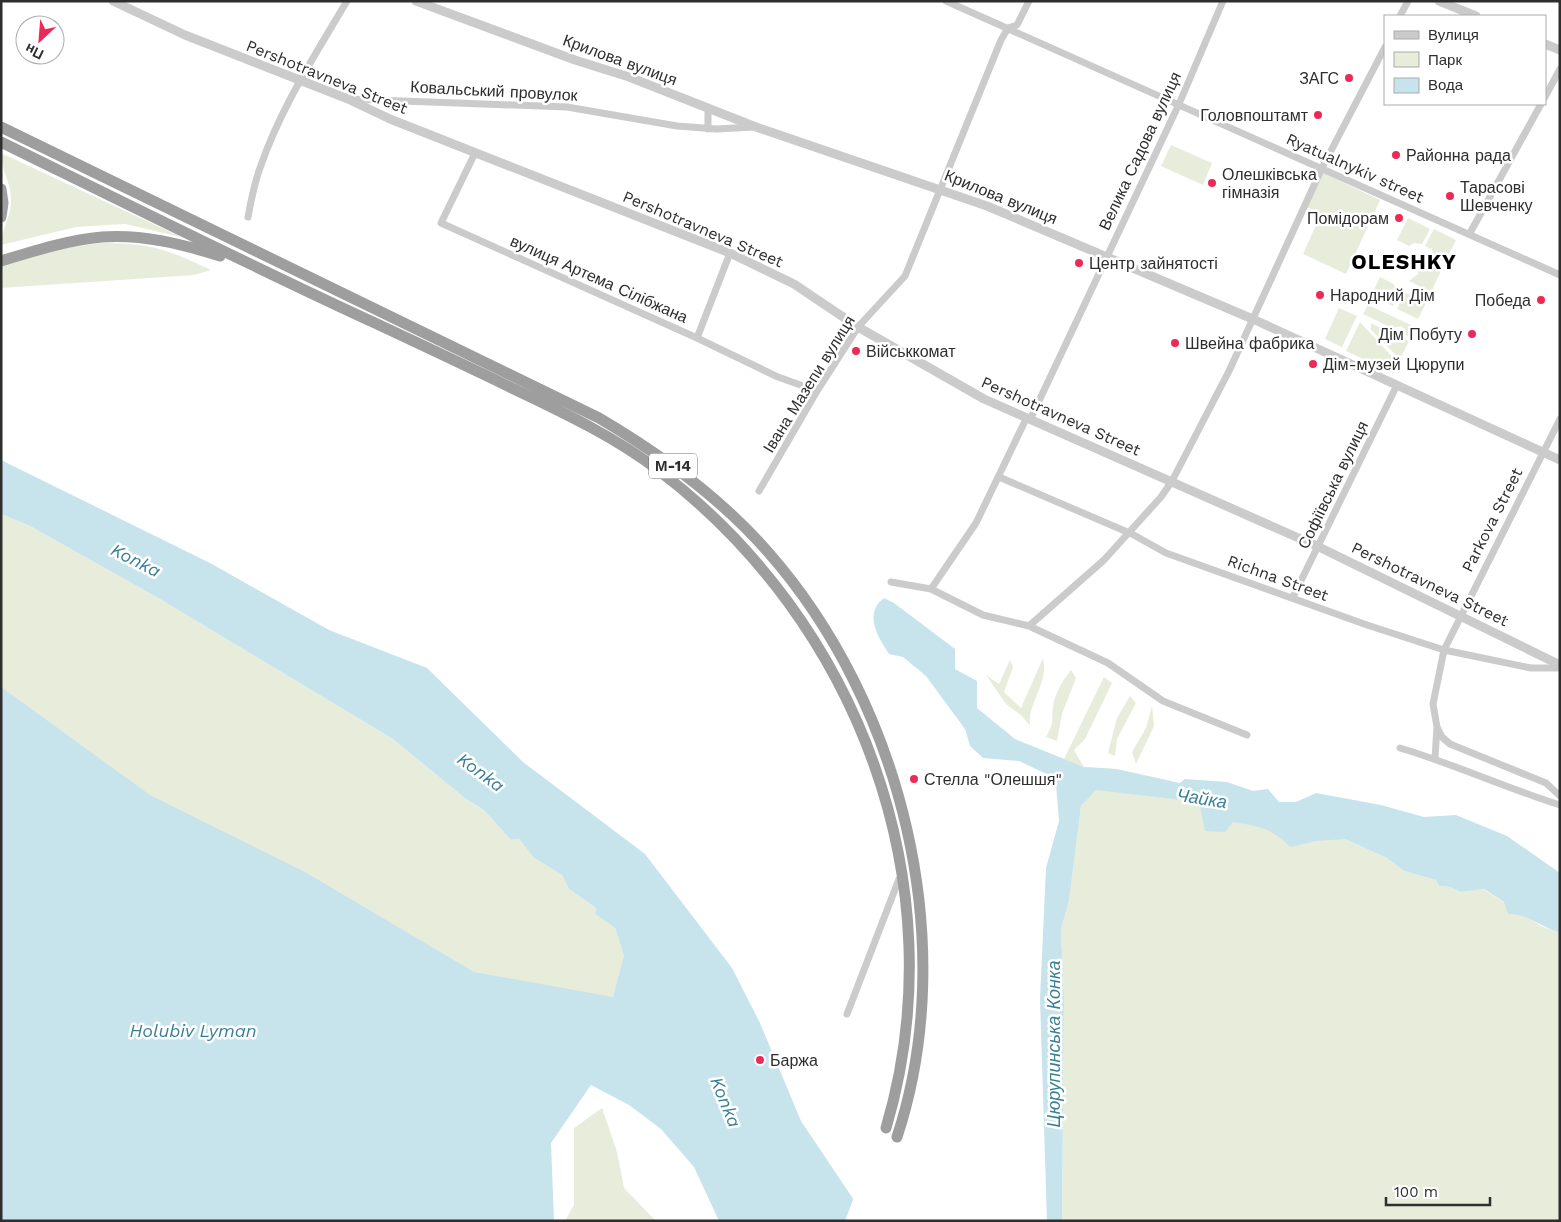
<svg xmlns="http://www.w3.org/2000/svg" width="1561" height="1222" font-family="'Work Sans',sans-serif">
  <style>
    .green { fill: #e7ecdb }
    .water { fill: #c7e4ed }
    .pier { fill: #fff }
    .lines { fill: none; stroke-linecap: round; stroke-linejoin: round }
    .minor { stroke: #cbcbcb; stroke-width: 7 }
    .tertiary { stroke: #cbcbcb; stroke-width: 9 }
    .trunk { stroke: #9e9e9e; stroke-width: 11 }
    .poi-dot { fill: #ec2a58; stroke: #fff; stroke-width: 2 }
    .labels { text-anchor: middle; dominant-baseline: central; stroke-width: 5; stroke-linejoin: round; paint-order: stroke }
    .shield { fill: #fff; stroke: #6d6d6d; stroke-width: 1 }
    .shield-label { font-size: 15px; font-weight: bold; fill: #2e2e2e }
    .street-label { font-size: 16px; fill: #2e2e2e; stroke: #fff }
    .poi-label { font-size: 16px; fill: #2e2e2e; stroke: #fff; text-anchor: start }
    .water-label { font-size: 18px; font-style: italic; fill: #397f94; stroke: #fff }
    .district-label { font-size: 21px; font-weight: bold; letter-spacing: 1px; fill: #000; stroke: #fff }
  </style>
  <rect width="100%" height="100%" fill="#fff"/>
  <path class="green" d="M1171 145 1212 163 1203 185 1161 166Z
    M1 153 181 237 125 224 76 227 1 245C1 229 12 216 11 199 11 182 1 170 1 153Z
    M1323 173 1380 200 1346 274 1303 254 1321 214 1307 207Z
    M1408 218 1430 229 1422 244 1414 243 1409 246 1397 240Z
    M1434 229 1456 240 1445 262 1433 257 1432 249 1425 246Z
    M101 243C150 243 167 249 211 270L194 275 1 288V266L59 249Z
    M1420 261 1441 271 1431 292 1409 281 1418 274Z
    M1380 277 1392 283 1400 292 1393 306 1371 296Z
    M1405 293 1414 296 1418 294 1428 299 1418 319 1397 309Z
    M1368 305 1415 327 1411 337 1406 335V330L1401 326 1392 328 1363 314Z
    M1339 308 1357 316 1342 347 1325 339Z
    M1360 322 1398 363 1394 373 1346 351Z
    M1371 323 1391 333 1395 341 1404 339 1409 341 1400 359 1371 330Z
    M1 514 30 526 160 599 393 739 466 799 484 810 511 840 519 839 534 858 562 875 569 889 596 908 595 914 615 928 624 956 651 1009 1 1101Z
    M1043 658C1049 684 1027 703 1030 726L1022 716 1006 704 986 675 999 684 1010 660 1013 667 1004 692 1021 708Z
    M1071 670 1076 678 1062 714 1057 741 1046 737C1055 721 1051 722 1053 706 1055 693 1063 680 1071 670Z
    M1104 677 1112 683 1085 739 1074 750 1084 767 1116 769 1180 783 1185 779 1193 785 1084 767 1064 759Z
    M1130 696 1136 703 1117 739 1115 756 1108 753 1117 718Z
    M1152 706 1154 726 1136 764 1132 752 1146 728Z
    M1096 789 1199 802 1345 839 1387 858 1404 871 1436 880 1439 886 1450 887 1461 892 1483 889 1541 926 1560 933V1221H1062L1064 1001 1061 929 1069 901 1081 806Z
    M602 1108 617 1152 624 1188 656 1221H565L574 1205V1128Z"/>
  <path class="water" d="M1 460 210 563 329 630 427 668 523 762 645 854 732 968 760 1023 801 1121 868 1221H719L694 1167 661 1129 629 1105 591 1085 551 1143 554 1221H1V687L150 795 305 872 474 972 613 997 624 956 615 928 595 914 596 908 569 889 562 875 534 858 519 839 511 840 484 810 466 799 393 739 160 599 30 526 1 514Z
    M884 598 894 603 955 649V669L977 681V708L1015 739 1084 767 1116 769 1180 783 1185 779 1227 782 1253 791 1268 789 1279 802H1296L1316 793 1381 805 1424 817 1456 815 1507 836 1560 873V933C1542 927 1525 913 1508 914L1504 902 1484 889 1461 892 1450 887 1439 886 1436 880 1404 871 1387 858 1345 839 1316 841 1290 847C1273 828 1257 826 1233 822L1225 832 1205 831 1199 802 1096 790 1081 806 1069 901 1061 929 1064 1001 1062 1221H1047L1040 999 1046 868 1059 821 1056 784 1051 776 1019 761 983 758 970 746 965 729 926 676 903 657 889 654C878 637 863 614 884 598Z"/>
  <path class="pier" d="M854 1197 870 1219V1221H845Z"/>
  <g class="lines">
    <path class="minor" d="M946 1 1560 275
      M1400 16 1408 1
      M1545 97 1560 69
      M349 99 567 107 677 126 717 129 754 127
      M708 129V108
      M475 153 441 223 697 338 778 377 817 391
      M248 217C251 201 254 184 260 168 280 109 315 55 347 1
      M1470 233 1541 104
      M697 338 730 253
      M1560 419 1444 650 1433 704 1437 727 1442 737 1450 744 1546 783 1560 796
      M1030 420 1179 104 1223 1
      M999 477 1132 534 1166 553 1367 625 1444 650 1531 668H1560
      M759 491 817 391 858 327 905 276 1001 40 1008 28 1017 25 1029 1
      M891 582 931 589 983 615 1029 626 1108 663 1163 701 1247 735
      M931 589 976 523 1026 419
      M1293 597 1397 385
      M1029 626 1104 560 1161 497 1172 481 1229 371 1322 168 1385 47
      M1400 748C1454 764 1506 788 1560 805
      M1435 758 1437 727
      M847 1014 899 879"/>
    <path class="tertiary" d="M113 1 185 35 348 99 390 119 730 253 794 284 858 327 984 399 1319 547 1560 665
      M416 1 575 60 629 77 756 127 987 206 1255 320 1560 460
      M1439 1 1476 16
      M1545 44 1560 50"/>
    <path class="trunk" d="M1 127 599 418C662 455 720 497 768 552 902 704 961 943 897 1137
      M1 142C125 203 249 265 375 323 422 345 469 367 516 390 564 413 615 437 658 470 858 621 958 885 886 1128
      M1 189 3 203 1 217
      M1 261C34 251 68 240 102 237 142 234 182 244 220 256"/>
  </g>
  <g class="poi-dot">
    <circle cx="1349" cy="78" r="5"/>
    <circle cx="1318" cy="115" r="5"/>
    <circle cx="1396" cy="155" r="5"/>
    <circle cx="1212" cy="183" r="5"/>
    <circle cx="1450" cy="196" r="5"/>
    <circle cx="1399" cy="218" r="5"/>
    <circle cx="1079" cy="263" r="5"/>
    <circle cx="1320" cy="295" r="5"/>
    <circle cx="1541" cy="300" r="5"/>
    <circle cx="1472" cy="334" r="5"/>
    <circle cx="1175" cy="343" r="5"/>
    <circle cx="856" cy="351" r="5"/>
    <circle cx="1313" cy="364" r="5"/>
    <circle cx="914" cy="779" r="5"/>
    <circle cx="760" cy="1060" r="5"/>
  </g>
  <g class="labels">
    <rect class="shield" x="649" y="453.5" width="48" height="25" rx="4"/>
    <g class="shield-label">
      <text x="673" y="466">М-14</text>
    </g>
    <g class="street-label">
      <text transform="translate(620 60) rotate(20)">Крилова вулиця</text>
      <text transform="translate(327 77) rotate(22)">Pershotravneva Street</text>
      <text transform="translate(494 91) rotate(3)">Ковальський провулок</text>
      <text transform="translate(1140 151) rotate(-65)">Велика Садова вулиця</text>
      <text transform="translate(1355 168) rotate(24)">Ryatualnykiv street</text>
      <text transform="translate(1001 197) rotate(22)">Крилова вулиця</text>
      <text transform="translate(703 229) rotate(23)">Pershotravneva Street</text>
      <text transform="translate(599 279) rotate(24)">вулиця Артема Сілібжана</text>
      <text transform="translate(809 384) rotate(-58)">Івана Мазепи вулиця</text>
      <text transform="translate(1061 416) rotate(24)">Pershotravneva Street</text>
      <text transform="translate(1333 485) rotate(-64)">Софіївська вулиця</text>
      <text transform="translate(1492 520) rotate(-63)">Parkova Street</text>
      <text transform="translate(1278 578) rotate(20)">Richna Street</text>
      <text transform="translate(1430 584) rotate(26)">Pershotravneva Street</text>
    </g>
    <g class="poi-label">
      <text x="1339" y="78" text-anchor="end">ЗАГС</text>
      <text x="1308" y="115" text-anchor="end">Головпоштамт</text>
      <text x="1406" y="155">Районна рада</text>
      <text x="1222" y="174">Олешківська<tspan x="1222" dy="18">гімназія</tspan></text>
      <text x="1460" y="187">Тарасові<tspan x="1460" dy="18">Шевченку</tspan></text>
      <text x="1389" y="218" text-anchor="end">Помідорам</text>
      <text x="1089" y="263">Центр зайнятості</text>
      <text x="1330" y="295">Народний Дім</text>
      <text x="1531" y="300" text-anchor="end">Победа</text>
      <text x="1462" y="334" text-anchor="end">Дім Побуту</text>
      <text x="1185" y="343">Швейна фабрика</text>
      <text x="866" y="351">Військкомат</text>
      <text x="1323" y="364">Дім-музей Цюрупи</text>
      <text x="924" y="779">Стелла "Олешшя"</text>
      <text x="770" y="1060">Баржа</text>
    </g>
    <g class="water-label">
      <text transform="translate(136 560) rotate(27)">Konka</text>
      <text transform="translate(481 772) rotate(36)">Konka</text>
      <text transform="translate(1202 798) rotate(9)">Чайка</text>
      <text x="193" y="1030">Holubiv Lyman</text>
      <text transform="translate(1053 1044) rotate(-90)">Цюрупинська Конка</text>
      <text transform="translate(726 1102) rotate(68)">Konka</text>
    </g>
    <g class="district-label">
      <text x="1404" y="261">OLESHKY</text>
    </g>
  </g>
  <rect width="1561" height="1222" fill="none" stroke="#2e2e2e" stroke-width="5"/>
  <rect x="1384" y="15" width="162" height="90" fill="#ffffff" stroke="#ababab"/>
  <rect x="1394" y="31" width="25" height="8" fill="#cbcbcb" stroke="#ababab"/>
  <text x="1428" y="40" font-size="15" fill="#2e2e2e">Вулиця</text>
  <rect x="1394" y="52" width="25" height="15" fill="#e7ecdb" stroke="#ababab"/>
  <text x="1428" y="65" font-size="15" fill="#2e2e2e">Парк</text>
  <rect x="1394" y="78" width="25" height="15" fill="#c7e4ed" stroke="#ababab"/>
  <text x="1428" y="90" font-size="15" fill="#2e2e2e">Вода</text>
  <g transform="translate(40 40) rotate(206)"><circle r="24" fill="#ffffff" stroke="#ababab"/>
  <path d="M0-4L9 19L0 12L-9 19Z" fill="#ec2a58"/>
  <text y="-8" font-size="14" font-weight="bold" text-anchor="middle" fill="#2e2e2e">Пн</text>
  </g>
  <path d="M1386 1197v8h104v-8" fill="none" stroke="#2e2e2e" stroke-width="2.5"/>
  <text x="1394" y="1197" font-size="15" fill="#2e2e2e" stroke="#ffffff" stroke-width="4" paint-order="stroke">100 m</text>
</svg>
